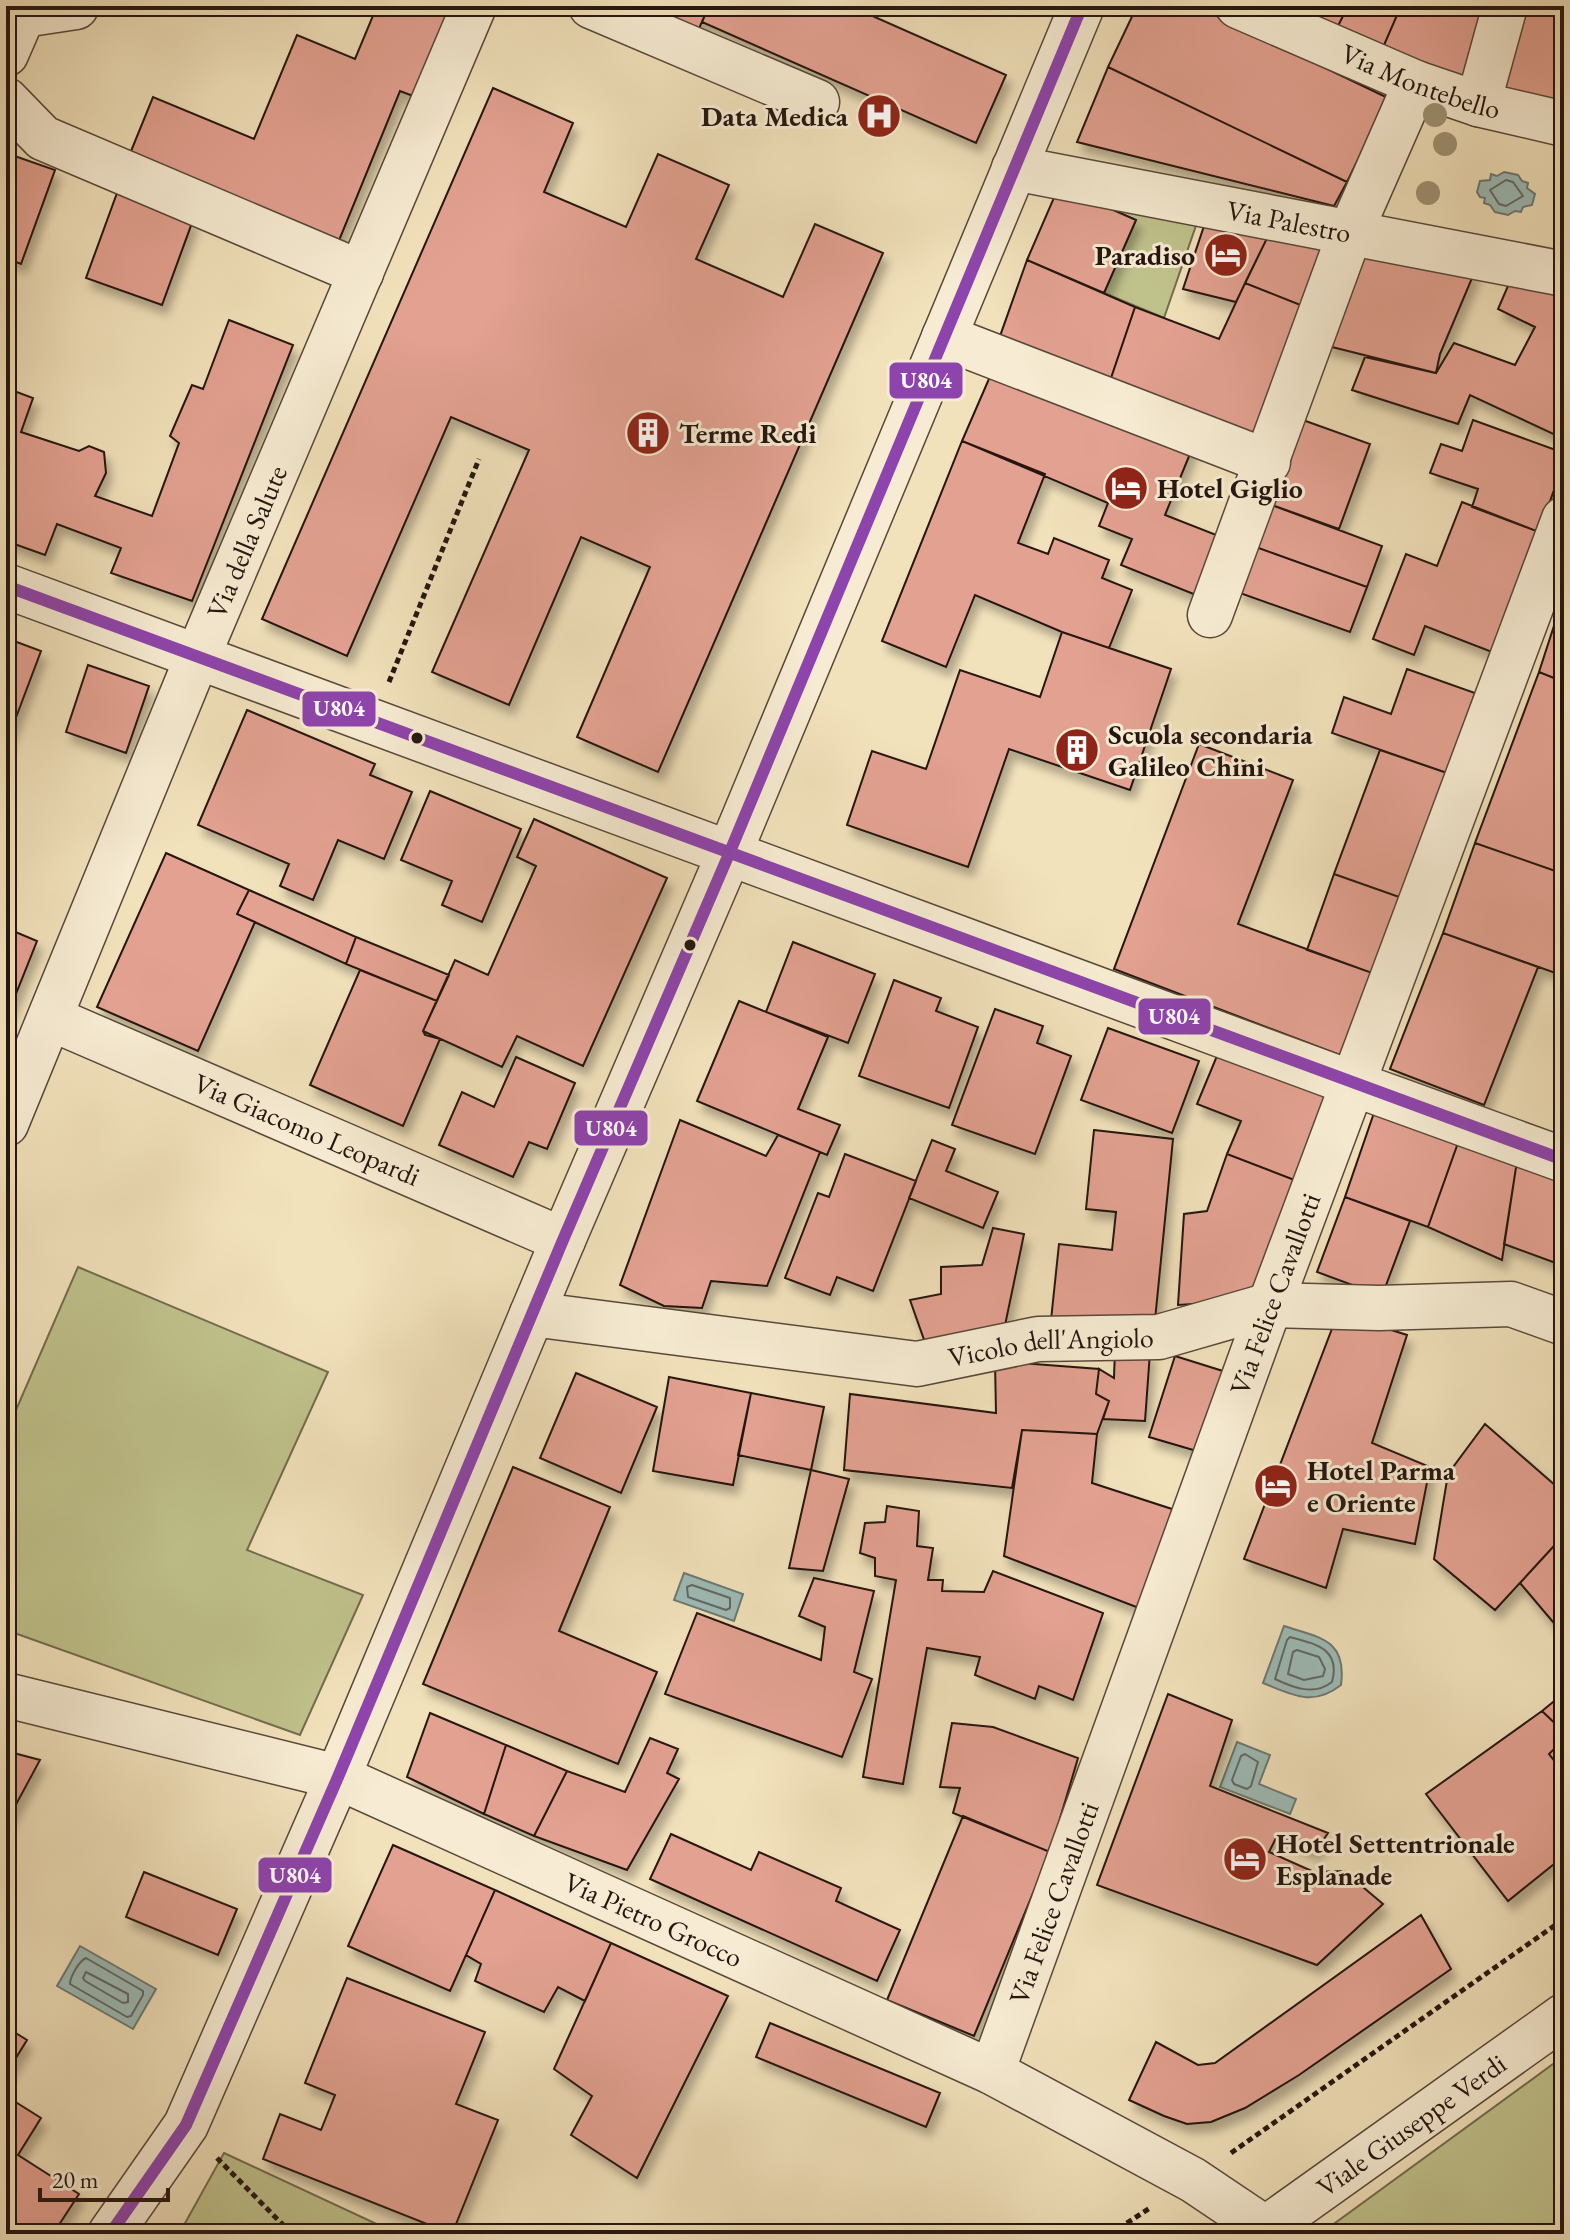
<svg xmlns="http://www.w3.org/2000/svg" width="1570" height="2240" font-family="'EB Garamond',serif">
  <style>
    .green { fill: #c0c28c; stroke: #726c4e; stroke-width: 2 }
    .water { fill: #9dbcb8; stroke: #6d7974; stroke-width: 2 }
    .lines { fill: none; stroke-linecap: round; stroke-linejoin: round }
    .shore { stroke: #616864; stroke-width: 2 }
    .building { fill: #e3a191; stroke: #25150f; stroke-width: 2; filter: url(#shadow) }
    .minor-casing { stroke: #58483a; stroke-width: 47 }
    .path { stroke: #25150f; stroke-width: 5; stroke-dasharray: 6 4; stroke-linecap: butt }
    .minor { stroke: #f7ecd3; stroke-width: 44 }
    .bus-1-casing { stroke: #f7ecd3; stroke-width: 18 }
    .bus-1 { stroke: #8e44ad; stroke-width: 12 }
    .tree { fill: #9f9375 }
    .bus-dot { fill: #25150f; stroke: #f7ecd3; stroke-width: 3 }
    .labels { text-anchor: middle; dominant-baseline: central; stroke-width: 6; stroke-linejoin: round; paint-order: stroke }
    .street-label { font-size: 28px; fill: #25150f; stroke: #f7ecd3 }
    .poi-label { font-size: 28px; font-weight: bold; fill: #25150f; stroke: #f7ecd3; text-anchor: start }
    .line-badge { stroke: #f7ecd3; stroke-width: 3 }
    .badge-label { font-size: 22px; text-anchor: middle; font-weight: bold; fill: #fff }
  </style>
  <defs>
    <filter id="shadow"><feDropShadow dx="5" dy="9" stdDeviation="4" flood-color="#0004"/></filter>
  </defs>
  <rect width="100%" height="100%" fill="#f2e2bc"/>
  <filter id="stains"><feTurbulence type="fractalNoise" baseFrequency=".0025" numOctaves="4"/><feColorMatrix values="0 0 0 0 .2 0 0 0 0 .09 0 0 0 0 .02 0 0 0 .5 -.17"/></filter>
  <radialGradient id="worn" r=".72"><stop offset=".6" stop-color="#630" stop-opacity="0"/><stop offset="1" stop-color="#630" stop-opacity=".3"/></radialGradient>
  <path class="green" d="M1059 186 1200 214 1164 318 1104 293 1136 220Z
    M78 1267 328 1372 247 1550 363 1595 300 1735 6 1630V1433Z
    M1564 2056V2234H1320Z
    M224 2153 398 2234H179Z"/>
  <path class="water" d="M1504 172 1518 175 1522 181 1528 183 1527 188 1535 194 1532 205 1523 207 1521 212 1515 211 1508 215 1495 212 1490 205 1484 203 1485 198 1480 197 1477 192 1480 181 1490 180 1491 174 1497 176Z
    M684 1573 743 1594 734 1621 674 1600Z
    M1284 1626C1320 1638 1347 1639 1341 1685 1313 1707 1293 1695 1263 1683Z
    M1237 1742 1270 1755 1259 1784 1296 1799 1290 1814 1220 1787Z
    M80 1946 156 1989 133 2029 57 1986Z"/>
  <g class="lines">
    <path class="shore" d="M1506 180 1513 182 1523 196 1506 206 1499 204 1490 190Z
      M692 1585 730 1598V1608L726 1610 688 1597 687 1587Z
      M1290 1637C1316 1644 1341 1649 1332 1682 1314 1696 1294 1688 1275 1679L1287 1640Z
      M1297 1650 1319 1657 1325 1669 1323 1676 1304 1680 1288 1674 1293 1652Z
      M1245 1754 1258 1762 1251 1786 1247 1789 1234 1784 1232 1780 1241 1756Z
      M86 1958 143 1991V1995L131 2016 127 2017 70 1984C70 1977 79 1961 86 1958Z
      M86 1972 128 1994V2002L123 2003 85 1981 83 1978Z"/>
  </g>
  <path class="building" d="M377 6H459L421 99 400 91 338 243 129 156 153 97 254 139 297 35 355 59Z
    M636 6H709L697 33Z
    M709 6H850L1006 75 976 143 702 22Z
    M1137 6H1196L1388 98 1347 182 1108 67Z
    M1280 6H1348L1335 32Z
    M1348 6H1401L1381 52 1335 32Z
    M1401 6H1470L1494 17 1464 87 1381 52Z
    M1520 6H1564V113L1495 95Z
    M1108 67 1347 182 1334 206 1077 142Z
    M493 88 573 123 544 192 626 227 658 154 729 185 696 259 783 297 815 224 883 253 658 772 577 737 650 567 581 537 509 705 432 672 529 450 451 417 347 656 262 619Z
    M6 153 55 170 21 264 6 258Z
    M1059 186 1136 220 1104 293 1027 260Z
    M117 193 193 220 162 305 86 278Z
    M1209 211 1272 228 1236 302 1183 289Z
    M1272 228 1332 238 1303 306 1245 283Z
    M1365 243 1475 271 1440 354 1436 373 1324 345Z
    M1027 260 1135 307 1110 381 999 339Z
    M1514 272 1564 289V439L1470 395 1458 424 1352 390 1365 357 1436 373 1454 343 1515 365 1535 327 1498 309Z
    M1245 283 1303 306 1257 443 1110 381 1135 307 1219 339Z
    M229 320 293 345 192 601 111 573 121 548 57 524 45 555 6 541V388L33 398 21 432 79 451 89 446 104 452 106 473 95 496 152 516 179 443 170 436 192 385 203 389Z
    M995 365 1194 444 1165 515 1224 538 1201 597 1121 565 1132 539 1099 526 1108 503 962 441Z
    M1300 419 1370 444 1339 529 1269 504Z
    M1473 420 1564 453V462L1539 532 1472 507 1478 489 1430 473 1441 444 1462 451Z
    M962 441 1045 474 1018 543 1048 554 1054 538 1109 560 1102 578 1132 590 1109 648 1062 632 975 595 946 667 882 641Z
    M1462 502 1539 532 1492 652 1425 626 1414 655 1373 639 1406 554 1437 566Z
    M1269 504 1382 546 1367 587 1253 546Z
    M1253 546 1367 587 1350 632 1237 592Z
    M1564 595V682L1539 672Z
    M1062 632 1171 669 1130 790 1009 749 968 867 847 825 872 751 926 769 960 670 1040 697Z
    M6 638 41 651 6 744Z
    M88 665 149 686 126 753 66 732Z
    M1407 669 1475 693 1447 773 1332 733 1344 697 1391 714Z
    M1539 672 1564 682V874L1475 843Z
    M247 710 375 764 370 775 412 792 384 859 338 840 313 900 280 886 289 864 198 825Z
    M1199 744 1293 780 1238 924 1375 974 1345 1057 1114 969Z
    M1380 750 1447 773 1402 898 1334 874Z
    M430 791 521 829 482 922 442 905 452 881 401 860Z
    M534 819 667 878 583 1066 517 1036 502 1067 423 1031 455 960 488 975 536 866 517 857Z
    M1475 843 1564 874V965L1561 975 1443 933Z
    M166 853 249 890 237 914 255 922 198 1051 97 1007Z
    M1334 874 1402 898 1375 974 1307 950Z
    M249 890 356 937 346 964 237 914Z
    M6 928 37 941 6 1019Z
    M1443 933 1538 967 1484 1105 1390 1069Z
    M356 937 449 975 437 1001 346 964Z
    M793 942 875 974 848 1043 766 1012Z
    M360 970 437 1001 423 1031 425 1035 440 1039 403 1126 310 1085Z
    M894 980 941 998 936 1011 978 1027 949 1108 859 1076Z
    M739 1001 828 1037 798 1109 840 1125 827 1155 697 1101Z
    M995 1009 1043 1026 1037 1043 1071 1056 1035 1154 952 1125Z
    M1108 1028 1199 1061 1172 1133 1081 1100Z
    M1219 1051 1331 1095 1297 1181 1227 1154 1241 1121 1197 1104Z
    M516 1057 575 1083 547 1149 529 1142 513 1177 439 1145 462 1092 494 1107Z
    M1376 1107 1459 1140 1428 1227 1345 1197Z
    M680 1120 766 1156 778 1135 820 1152 767 1286 711 1281 702 1308 664 1306 620 1285Z
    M1094 1130 1173 1139 1154 1330 1051 1320 1059 1244 1112 1250 1116 1212 1086 1209Z
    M932 1140 955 1149 946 1171 998 1192 983 1228 909 1198Z
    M1459 1140 1517 1161 1502 1260 1428 1227Z
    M845 1154 916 1181 873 1291 837 1277 830 1295 785 1278 818 1193 829 1197Z
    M1227 1154 1297 1181 1254 1300 1178 1305 1184 1214 1207 1211Z
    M1517 1161 1564 1176V1266L1504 1244Z
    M1345 1197 1410 1221 1382 1296 1317 1272Z
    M993 1228 1024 1234 1003 1335 927 1348 910 1300 941 1294V1267L982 1265Z
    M1338 1313 1407 1335 1372 1443 1430 1467 1415 1544 1343 1529 1326 1588 1244 1559Z
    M1115 1349 1150 1352 1145 1421 1103 1419 1109 1401 1096 1394 1099 1369 1114 1378Z
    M1175 1356 1226 1372 1200 1452 1149 1437Z
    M995 1361 1099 1369 1096 1394 1109 1401 1097 1434 1022 1430 1012 1488 844 1470 850 1394 996 1413Z
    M576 1373 657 1407 621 1493 540 1458Z
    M669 1377 751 1393 733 1485 653 1471Z
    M751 1393 824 1407 811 1470 738 1455Z
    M1485 1424 1564 1493V1535L1495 1610 1434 1559 1448 1474Z
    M1022 1430 1097 1434 1092 1483 1175 1510 1144 1610 1004 1556Z
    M513 1467 610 1507 559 1631 657 1672 618 1764 423 1684Z
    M811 1470 849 1479 823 1571 789 1568Z
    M887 1506 919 1511 917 1546 933 1548 928 1580H943L942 1591 984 1592 993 1571 1103 1613 1073 1700 1039 1686 1035 1699 975 1675 980 1657 927 1648 903 1784 863 1777 896 1580 875 1576V1558L860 1553 865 1523 885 1522Z
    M1564 1535V1635L1520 1583Z
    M814 1578 874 1591 854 1672 872 1679 842 1757 665 1694 697 1613 821 1660 825 1627 799 1616Z
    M1564 1693V1732L1542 1711Z
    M1168 1694 1232 1720 1210 1786 1328 1833 1315 1852 1277 1836 1269 1852 1314 1872 1344 1871 1383 1904 1317 1965 1097 1885Z
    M1542 1711 1564 1732V1739L1549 1754 1564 1773V1856L1508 1901 1426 1794Z
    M430 1713 506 1745 484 1814 407 1777Z
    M952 1723 993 1727 1078 1758 1050 1852 953 1813 960 1788 940 1787Z
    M650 1738 678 1749 667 1773 679 1779 627 1870 534 1836 567 1771 625 1792Z
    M1564 1739V1773L1549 1754Z
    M506 1745 567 1771 534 1836 484 1814Z
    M6 1751 40 1760 6 1823Z
    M963 1816 1050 1852 974 2036 887 2000Z
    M671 1834 751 1870 759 1852 841 1888 836 1901 900 1930 877 1981 650 1879Z
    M393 1845 495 1890 450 1991 348 1946Z
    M144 1872 237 1909 218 1955 126 1917Z
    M495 1890 611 1943 585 2001 558 1987 544 2012 475 1981 481 1964 466 1955Z
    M1421 1915 1451 1969 1299 2075 1245 2108 1211 2122 1187 2124 1164 2116 1129 2100 1156 2042 1198 2065 1215 2063Z
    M611 1943 728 1996 637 2178 571 2135 592 2096 554 2069Z
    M347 1978 485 2032 456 2104 498 2120 452 2234 263 2159 280 2114 321 2130 335 2095 305 2083Z
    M770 2023 940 2093 926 2127 756 2057Z
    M6 2027 27 2040 6 2074Z
    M6 2096 41 2118 18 2155 79 2194 53 2234H6Z"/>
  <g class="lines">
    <g class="minor-casing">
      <g id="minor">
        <path d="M591 6 817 102"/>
        <path id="s1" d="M1238 6 1416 83 1478 104 1564 124"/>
        <path d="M6 54 23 15 76 7"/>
        <path d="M6 100 43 138 361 273"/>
        <path d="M1478 104 1505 6"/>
        <path id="s2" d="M1014 168 1564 274"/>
        <path d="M944 337 1268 462"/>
        <path d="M6 586 1354 1084 1564 1160"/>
        <path d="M1210 615 1350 233 1416 83"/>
        <path id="s3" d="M50 1018 563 1240"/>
        <path id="s4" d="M6 1124 197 658 474 6"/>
        <path id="s5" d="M532 1314 917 1364 1038 1339 1159 1337 1270 1305 1379 1308 1511 1304 1564 1323"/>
        <path id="s6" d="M6 1695 338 1777 992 2072 1193 2180 1266 2229"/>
        <path id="s7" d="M992 2072 1270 1305 1564 519"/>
        <path d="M110 2234 186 2125 338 1777 563 1240 729 854 1082 6"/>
        <path id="s8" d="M1258 2234 1564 2016"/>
      </g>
    </g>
    <path class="path" d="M389 682 479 459
      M1231 2153 1564 1919
      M217 2158 292 2234
      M1110 2234 1150 2208"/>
    <use href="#minor" class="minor"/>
    <g class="bus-1-casing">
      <path id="bus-1" d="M6 586 1564 1160
        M110 2234 186 2125 338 1777 563 1240 729 854 1082 6"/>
    </g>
    <use href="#bus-1" class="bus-1"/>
  </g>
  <g class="tree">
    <circle cx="1435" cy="115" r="12"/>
    <circle cx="1445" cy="144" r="12"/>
    <circle cx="1428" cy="193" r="12"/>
  </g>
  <defs>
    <g id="hospital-disc" transform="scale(2.3)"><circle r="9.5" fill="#8f2418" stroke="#f7ecd3"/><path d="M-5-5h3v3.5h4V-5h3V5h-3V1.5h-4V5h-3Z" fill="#fff"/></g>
    <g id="hotel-disc" transform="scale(2.3)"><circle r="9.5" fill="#8f2418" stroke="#f7ecd3"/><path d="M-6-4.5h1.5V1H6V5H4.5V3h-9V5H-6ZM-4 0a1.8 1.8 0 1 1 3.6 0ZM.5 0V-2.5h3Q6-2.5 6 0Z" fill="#fff"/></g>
    <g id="building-disc" transform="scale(2.3)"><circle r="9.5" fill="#8f2418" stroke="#f7ecd3"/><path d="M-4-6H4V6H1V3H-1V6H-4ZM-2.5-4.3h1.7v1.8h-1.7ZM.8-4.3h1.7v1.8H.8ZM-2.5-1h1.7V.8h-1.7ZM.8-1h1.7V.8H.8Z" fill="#fff"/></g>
  </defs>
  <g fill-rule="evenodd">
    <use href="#hospital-disc" x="879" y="116"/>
    <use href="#hotel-disc" x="1226" y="255"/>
    <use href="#building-disc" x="648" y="433"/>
    <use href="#hotel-disc" x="1126" y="488"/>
    <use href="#building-disc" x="1077" y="750"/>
    <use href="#hotel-disc" x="1276" y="1486"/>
    <use href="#hotel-disc" x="1245" y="1859"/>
  </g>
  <g class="bus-dot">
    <circle cx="417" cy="738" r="7"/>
    <circle cx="690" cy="945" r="7"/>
  </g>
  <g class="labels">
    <g class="street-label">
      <text stroke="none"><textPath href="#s1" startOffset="198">Via Montebello</textPath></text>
      <text stroke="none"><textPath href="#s2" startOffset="280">Via Palestro</textPath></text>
      <text stroke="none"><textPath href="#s4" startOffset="630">Via della Salute</textPath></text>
      <text stroke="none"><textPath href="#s3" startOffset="280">Via Giacomo Leopardi</textPath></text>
      <text stroke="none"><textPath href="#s7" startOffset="828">Via Felice Cavallotti</textPath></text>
      <text stroke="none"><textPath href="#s5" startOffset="524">Vicolo dell'Angiolo</textPath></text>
      <text stroke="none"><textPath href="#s7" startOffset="180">Via Felice Cavallotti</textPath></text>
      <text stroke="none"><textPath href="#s6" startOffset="688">Via Pietro Grocco</textPath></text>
      <text stroke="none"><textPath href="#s8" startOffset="188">Viale Giuseppe Verdi</textPath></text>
    </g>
    <g class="poi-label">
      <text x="848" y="116" text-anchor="end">Data Medica</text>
      <text x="1195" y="255" text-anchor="end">Paradiso</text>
      <text x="679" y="433">Terme Redi</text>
      <text x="1157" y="488">Hotel Giglio</text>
      <text x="1108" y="734">Scuola secondaria<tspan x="1108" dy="32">Galileo Chini</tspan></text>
      <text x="1307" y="1470">Hotel Parma<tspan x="1307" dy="32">e Oriente</tspan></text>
      <text x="1276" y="1843">Hotel Settentrionale<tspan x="1276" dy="32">Esplanade</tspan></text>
    </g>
  </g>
  <g class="line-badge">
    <rect x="888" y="361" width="76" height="39" rx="8" fill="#8e44ad"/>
    <rect x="301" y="690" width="76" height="38" rx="8" fill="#8e44ad"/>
    <rect x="1137" y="997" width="75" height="39" rx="8" fill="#8e44ad"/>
    <rect x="573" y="1109" width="76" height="38" rx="8" fill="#8e44ad"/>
    <rect x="257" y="1856" width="76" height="38" rx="8" fill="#8e44ad"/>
  </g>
  <g class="badge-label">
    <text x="926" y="388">U804</text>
    <text x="339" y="716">U804</text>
    <text x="1174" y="1024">U804</text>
    <text x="611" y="1136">U804</text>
    <text x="295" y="1883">U804</text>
  </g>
  <rect width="1570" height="2240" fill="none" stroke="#f2e2bc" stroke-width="32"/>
  <rect x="8" y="8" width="1554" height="2224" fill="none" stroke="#25150f" stroke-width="4"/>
  <rect x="16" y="16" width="1538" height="2208" fill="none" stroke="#25150f" stroke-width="2"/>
  <path d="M40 2188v12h128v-12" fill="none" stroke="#25150f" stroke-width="4"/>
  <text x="52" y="2188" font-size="24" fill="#25150f" stroke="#f7ecd3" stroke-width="6" paint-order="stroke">20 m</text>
  <rect width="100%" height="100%" filter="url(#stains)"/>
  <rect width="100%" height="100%" fill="url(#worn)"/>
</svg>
